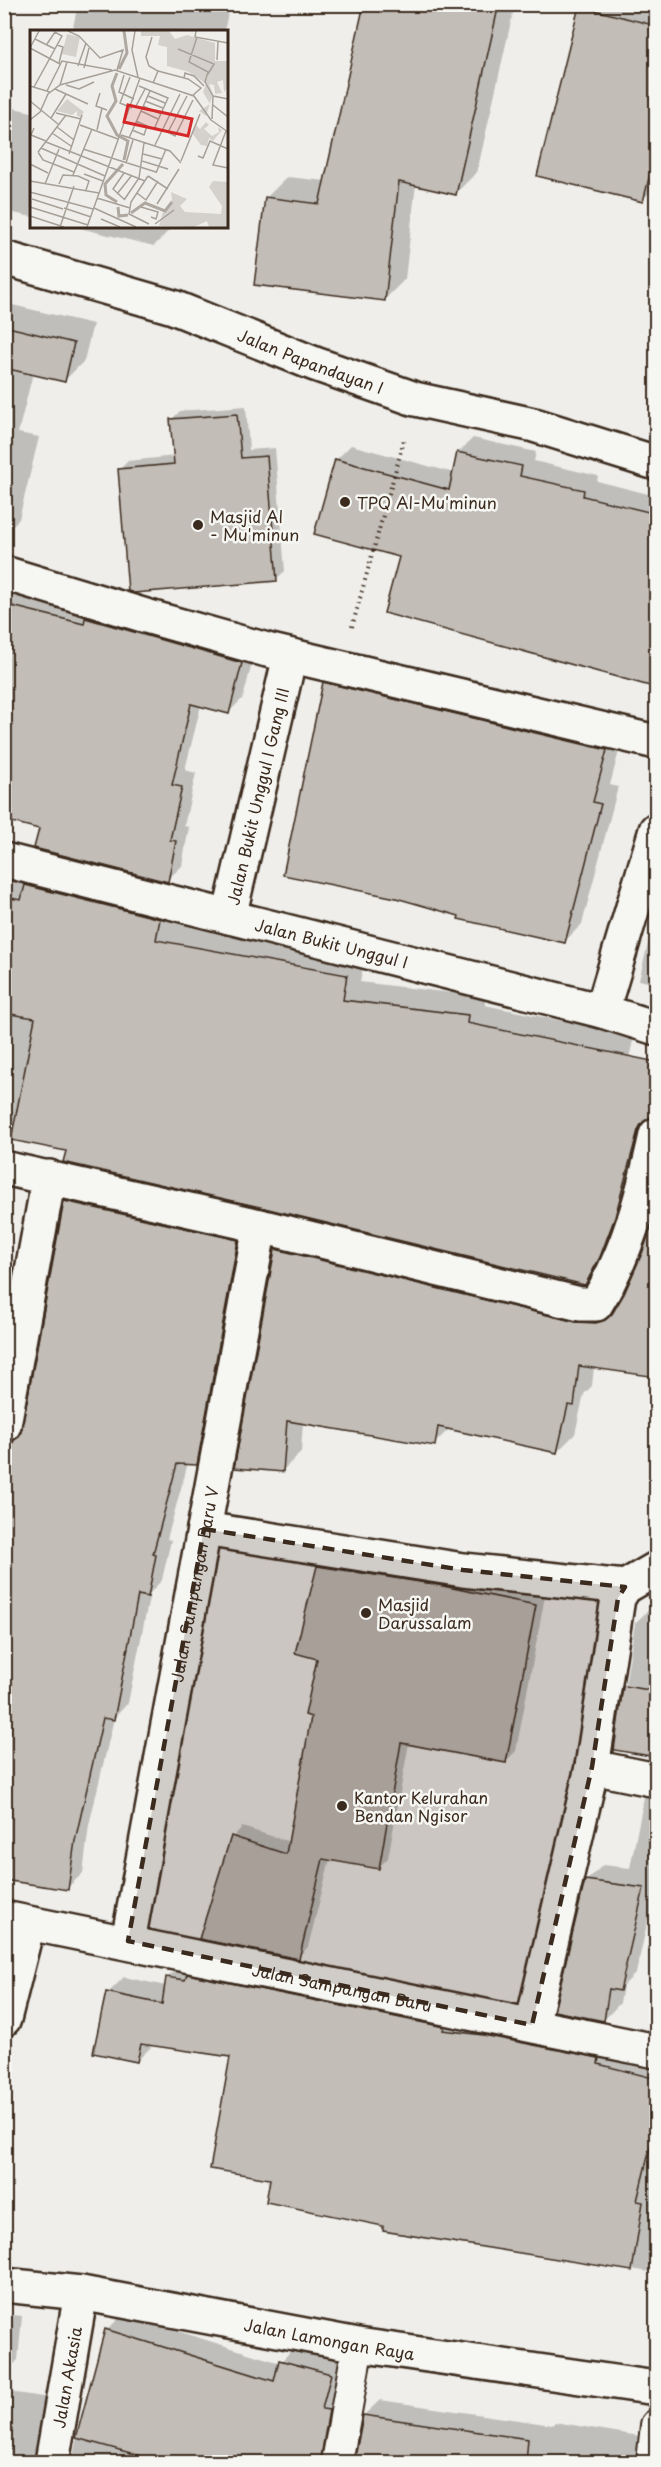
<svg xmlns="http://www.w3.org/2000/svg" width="661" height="2467" font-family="'Playpen Sans',sans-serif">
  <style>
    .shadow { fill: #0003 }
    .building { fill: #c2bdb7; stroke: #3b2a1e; stroke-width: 1.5 }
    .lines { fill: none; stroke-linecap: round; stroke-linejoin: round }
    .service-casing { stroke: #3b2a1e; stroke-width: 34 }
    .minor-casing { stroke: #3b2a1e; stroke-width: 38 }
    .tertiary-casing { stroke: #3b2a1e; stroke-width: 38 }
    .path { stroke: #3b2a1e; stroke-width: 4; stroke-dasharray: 1.5 4.5; stroke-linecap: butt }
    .service { stroke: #f6f6f2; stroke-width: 30 }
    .minor { stroke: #f6f6f2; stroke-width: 33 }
    .tertiary { stroke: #f6f6f2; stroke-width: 33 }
    .marked { fill: #3b2a1e; fill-opacity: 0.2; stroke: #3b2a1e; stroke-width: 4.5; stroke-dasharray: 12 8; stroke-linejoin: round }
    .poi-dot { fill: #3b2a1e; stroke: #f6f6f2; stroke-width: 2 }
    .labels { text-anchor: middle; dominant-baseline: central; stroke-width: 5; stroke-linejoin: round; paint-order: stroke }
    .street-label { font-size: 16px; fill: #3b2a1e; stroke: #f6f6f2 }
    .poi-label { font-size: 16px; fill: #3b2a1e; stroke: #f6f6f2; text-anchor: start }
    .inset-river { fill: none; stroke: #afa8a1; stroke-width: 3 }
    .inset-road { fill: none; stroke: #a7a098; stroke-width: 1.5 }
    .view { fill: #d62828; fill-opacity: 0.15; stroke: #d62828; stroke-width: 3 }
    .inset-edge { fill: none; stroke: #3b2a1e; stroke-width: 3 }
  </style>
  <rect width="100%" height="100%" fill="#efeeea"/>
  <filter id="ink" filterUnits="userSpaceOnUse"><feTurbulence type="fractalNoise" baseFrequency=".0167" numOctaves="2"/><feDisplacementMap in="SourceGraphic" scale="12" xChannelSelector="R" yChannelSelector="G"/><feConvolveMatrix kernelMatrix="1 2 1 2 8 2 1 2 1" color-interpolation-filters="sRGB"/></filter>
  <g filter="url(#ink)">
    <path class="shadow" d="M78 4H230L224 32H72Z
      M366 4H515L477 172 456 193 416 184 405 279 384 300 266 198 287 177 326 181Z
      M583 4H656V186L642 200 580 7Z
      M4 106 32 112V217L4 211Z
      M71 226H173L154 246Z
      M4 303 93 324 84 361 65 380 33 373 18 433 39 437 19 519 4 534Z
      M246 406 249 450 275 448 285 571 276 579 120 469 128 461 175 456 172 419 180 411Z
      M473 438 536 452 534 461 598 476 597 481 656 496V687L401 556 336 460 351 445 454 473 458 453Z
      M4 587 256 648 243 698 228 713 201 705 185 770 196 773 184 826 189 827 182 866 167 880 41 828 4 818Z
      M342 666 624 732 610 785 618 787 582 924 564 942 460 915 324 683Z
      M4 876 178 901 174 922 365 958 360 982 485 997V1005L634 1036 627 1067 656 1115 626 1217 603 1265 585 1284 4 1132Z
      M656 923V984L639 980 652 928Z
      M80 1186 253 1225 212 1448 196 1464 188 1463 167 1539 171 1540 162 1580 150 1593 128 1703 114 1718 89 1825 83 1873 67 1888 4 1859V1421L17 1429 24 1428 65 1202Z
      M652 1229 656 1376 594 1367 592 1386 584 1394 575 1434 557 1452 450 1428 434 1444 303 1422 301 1452 283 1470 276 1250 294 1232 594 1305H615L619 1304 625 1293Z
      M328 1557 443 1575 545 1596 516 1751 506 1761 409 1743 388 1858 378 1868 330 1859 308 1947 298 1957 233 1837 242 1827 290 1842 312 1715 319 1658 318 1567Z
      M652 1607 656 1608V1760L652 1759 653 1755 615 1749 635 1623Z
      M656 1785V1916L649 1915 636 1973 623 1986 620 2003 604 2020 586 1881 603 1865 630 1868 644 1797Z
      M184 1961 656 2059V2273L384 2229 385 2224 272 2178 232 2056 153 2045 137 2061 108 1993 124 1977 166 1986 167 1978Z
      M4 2314 22 2316 18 2360 10 2368H4Z
      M123 2314 280 2363 296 2345 346 2358 348 2462H72L80 2421 83 2418 107 2330Z
      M9 2392 56 2399 59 2462H4V2397Z
      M380 2400 552 2425 555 2422 651 2438 656 2462H356L364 2415Z"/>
    <path class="building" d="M364 4H499L456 195 399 182 385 301 254 285 265 197 319 204Z
      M579 6 657 26V146L643 202 537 176Z
      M4 326 74 343 65 382 4 368Z
      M237 414 241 458 267 456 277 581 134 593 128 591 118 469 174 464 170 419Z
      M457 452 522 466 520 476 584 490 583 496 657 514V688L384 613 399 557 314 534 335 459 449 490Z
      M4 604 84 624 85 618 242 663 229 714 191 704 172 785 182 787 170 840 176 841 168 882 34 848 39 829 4 820Z
      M323 682 607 750 593 802 601 804 565 943 458 919 459 916 396 898 283 875Z
      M25 885 160 919 156 940 347 975 343 1000 468 1015 467 1023 657 1062V1117H650L643 1122 638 1130 615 1217 600 1257 585 1285 264 1208 63 1162 66 1151 11 1140 35 1018 4 1013V897L21 900Z
      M64 1201 238 1240 197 1465 177 1464 153 1554 156 1555 148 1597 138 1595 114 1720 103 1718 75 1841 68 1890 4 1880V1476L14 1440 19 1437 22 1428Z
      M657 1210V1377L579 1366 574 1406 568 1405 557 1453 438 1427 435 1446 287 1421 283 1472 234 1468 275 1249 576 1322 596 1323 605 1320 612 1314 624 1294 643 1251Z
      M317 1566 433 1584 536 1605 506 1763 401 1743 379 1869 323 1859 299 1959 199 1939 231 1836 286 1854 311 1717 305 1715 317 1659 295 1653Z
      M623 1686 657 1691V1757L614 1750Z
      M585 1880 644 1888 620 1991 609 1989 604 2021 554 2011Z
      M187 1974 444 2027 443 2030 483 2035 599 2058 598 2064 657 2079V2119L637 2201 643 2202 632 2271 383 2231V2226L266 2202 270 2179 210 2169 230 2057 141 2044 137 2062 93 2053 106 1992 162 2004 166 1977 185 1980Z
      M105 2329 274 2381 279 2360 331 2374 322 2409 329 2410 320 2463H143L145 2457 76 2438Z
      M363 2415 528 2439 526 2463H354Z"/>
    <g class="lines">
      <g class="service-casing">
        <path id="service" d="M337 2462 358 2345
          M652 2462 656 2425"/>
      </g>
      <g class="minor-casing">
        <g id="minor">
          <path id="s1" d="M4 258 173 307 315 364 415 399 534 425 656 463"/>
          <path d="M4 573 146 616 267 650 656 742"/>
          <path id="s2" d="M4 860 602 1011 656 1028"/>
          <path id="s3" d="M229 917 286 673"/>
          <path d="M602 1011 656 830"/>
          <path d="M4 1168 260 1226 580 1304H596C628 1253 643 1194 656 1135"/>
          <path d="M4 1425 49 1177"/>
          <path d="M204 1529 463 1570 625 1587"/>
          <path d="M592 1767 656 1780"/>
          <path id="s4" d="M4 1918 656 2051"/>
          <path id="s5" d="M128 1941 260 1226"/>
          <path d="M4 2019 28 1924"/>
          <path d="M532 2025 592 1767 618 1598 625 1587 656 1569"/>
          <path id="s6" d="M52 2462 81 2293"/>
        </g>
      </g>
      <g class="tertiary-casing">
        <g id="tertiary">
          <path id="s7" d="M4 2285 81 2293 358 2345 656 2388"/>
        </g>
      </g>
      <path class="path" d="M352 627 404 440"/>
      <use href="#service" class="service"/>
      <use href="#minor" class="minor"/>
      <use href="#tertiary" class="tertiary"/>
    </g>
  </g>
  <path class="marked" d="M204 1529 463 1570 625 1587 618 1598 592 1767 532 2025 128 1941Z"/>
  <g class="poi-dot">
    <circle cx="345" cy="502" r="6"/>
    <circle cx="198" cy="525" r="6"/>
    <circle cx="366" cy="1613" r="6"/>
    <circle cx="342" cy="1806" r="6"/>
  </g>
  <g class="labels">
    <g class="street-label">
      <text stroke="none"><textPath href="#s1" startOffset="324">Jalan Papandayan I</textPath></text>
      <text stroke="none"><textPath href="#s3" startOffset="124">Jalan Bukit Unggul I Gang III</textPath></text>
      <text stroke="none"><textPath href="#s2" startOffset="338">Jalan Bukit Unggul I</textPath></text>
      <text stroke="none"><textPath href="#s5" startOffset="363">Jalan Sampangan Baru V</textPath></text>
      <text stroke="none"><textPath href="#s4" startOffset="345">Jalan Sampangan Baru</textPath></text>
      <text stroke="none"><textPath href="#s7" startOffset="330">Jalan Lamongan Raya</textPath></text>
      <text stroke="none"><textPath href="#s6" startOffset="86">Jalan Akasia</textPath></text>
    </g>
    <g class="poi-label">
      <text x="357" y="502">TPQ Al-Mu'minun</text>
      <text x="210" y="516">Masjid Al<tspan x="210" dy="18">- Mu'minun</tspan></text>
      <text x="378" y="1604">Masjid<tspan x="378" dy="18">Darussalam</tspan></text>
      <text x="354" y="1797">Kantor Kelurahan<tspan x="354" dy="18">Bendan Ngisor</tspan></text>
    </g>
  </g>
  <g transform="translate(30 30)">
    <rect width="198" height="198" fill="#efeeea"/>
    <path d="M111 1H139L145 9 157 5 185 13V31H198V58L194 62 193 50 187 52 192 63 185 64 184 55 179 54 183 64 176 86 169 81 180 74 173 62 176 54 159 42 137 36V17L128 15 130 6H111ZM37 4 50 7 46 27 32 24ZM37 69 54 82 51 87 47 86V81L42 85 27 81ZM176 92 179 95 174 99 182 106 189 102 188 97 192 100 183 111 179 108 177 116 171 115 162 103 166 95 176 106 170 99ZM183 151 198 152V197H179L177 191 164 197 129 196 133 182 142 170 141 162 157 169 150 176 155 182 191 184 192 176 179 157Z" fill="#d4d1cc"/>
    <path class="inset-river" d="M89 39 97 23 94 1M87 43 82 56 86 71 77 86 87 105 98 111 94 130M87 172 76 165 75 154 93 134M88 177 89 186 98 185M101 183 115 173 135 181 142 172"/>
    <path class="inset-road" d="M38 1 49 6 70 28 93 20 87 40M105 1 102 20 108 47M166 1 165 7 198 13M122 7 116 27 119 36 128 41 123 53M167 7 159 32 178 42 175 52 183 66M5 9 25 19M27 15 33 17 29 33M0 18 30 34M0 18 9 1M148 19 184 34 178 44M187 30 188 12M48 36 56 13M54 38 59 18M128 41 158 49 171 58 162 66M94 45 89 62 104 69M100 47 90 73 102 78M154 48 155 43 164 46 174 56M30 55 37 32M36 55 49 59 64 52M0 56 20 62M109 56 138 68 125 97 131 101M4 57 32 6 25 2 17 14M25 59 58 74M17 61 32 31 82 40M70 63 66 76 77 80M118 66 135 73M0 71 28 94M115 71 133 78M183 75 198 87M106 76 115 59M113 76 131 84M111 81 128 89M26 83 51 89M21 88 36 64M182 89 183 66 198 69M0 90 10 82 18 64 30 55 85 40 164 66 181 90M181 90 198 102M50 95 88 109M27 97 44 110M4 98 1 105 16 111M132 99 145 106 163 70M67 100 72 78M102 100 114 105 117 96 106 91M196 101 183 135 198 138M138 102 157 66M22 103 41 116M91 105 140 121 151 133M99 108 120 61M16 112 115 151M125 115 150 64M11 118 75 146M53 119 126 142M8 122 36 85M8 122 13 130 44 142M39 124 52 85M113 124 132 129M168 126 173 128 180 111 198 119M112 131 138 139M151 131 170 84M96 133 103 110M0 134 18 143M94 143 83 159 95 170M126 143 136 119M54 144 73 151M43 145 62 99M118 146 101 172 99 184 119 194M118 146 138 159M0 151 69 163M15 154 29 119M29 154 33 145 48 146 59 151 56 160M0 162 63 179M107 163 116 170 128 151M87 164 102 145M67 168 100 178M2 169 33 179M94 170 109 148 114 113M127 174 149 139M0 177 58 195M111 177 128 182 126 189 121 187M34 178 61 187M64 178 106 197M0 186 34 197M71 189 90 197M125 194 144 180M30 197 44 156M57 197 110 48"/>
    <path class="view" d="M98 75 162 89 158 106 94 92Z"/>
    <rect width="198" height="198" class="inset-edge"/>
  </g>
  <rect width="661" height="2467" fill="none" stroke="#f6f6f2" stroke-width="24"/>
  <rect x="12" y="12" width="637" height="2443" fill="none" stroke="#3b2a1e" stroke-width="2" filter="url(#ink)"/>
</svg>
